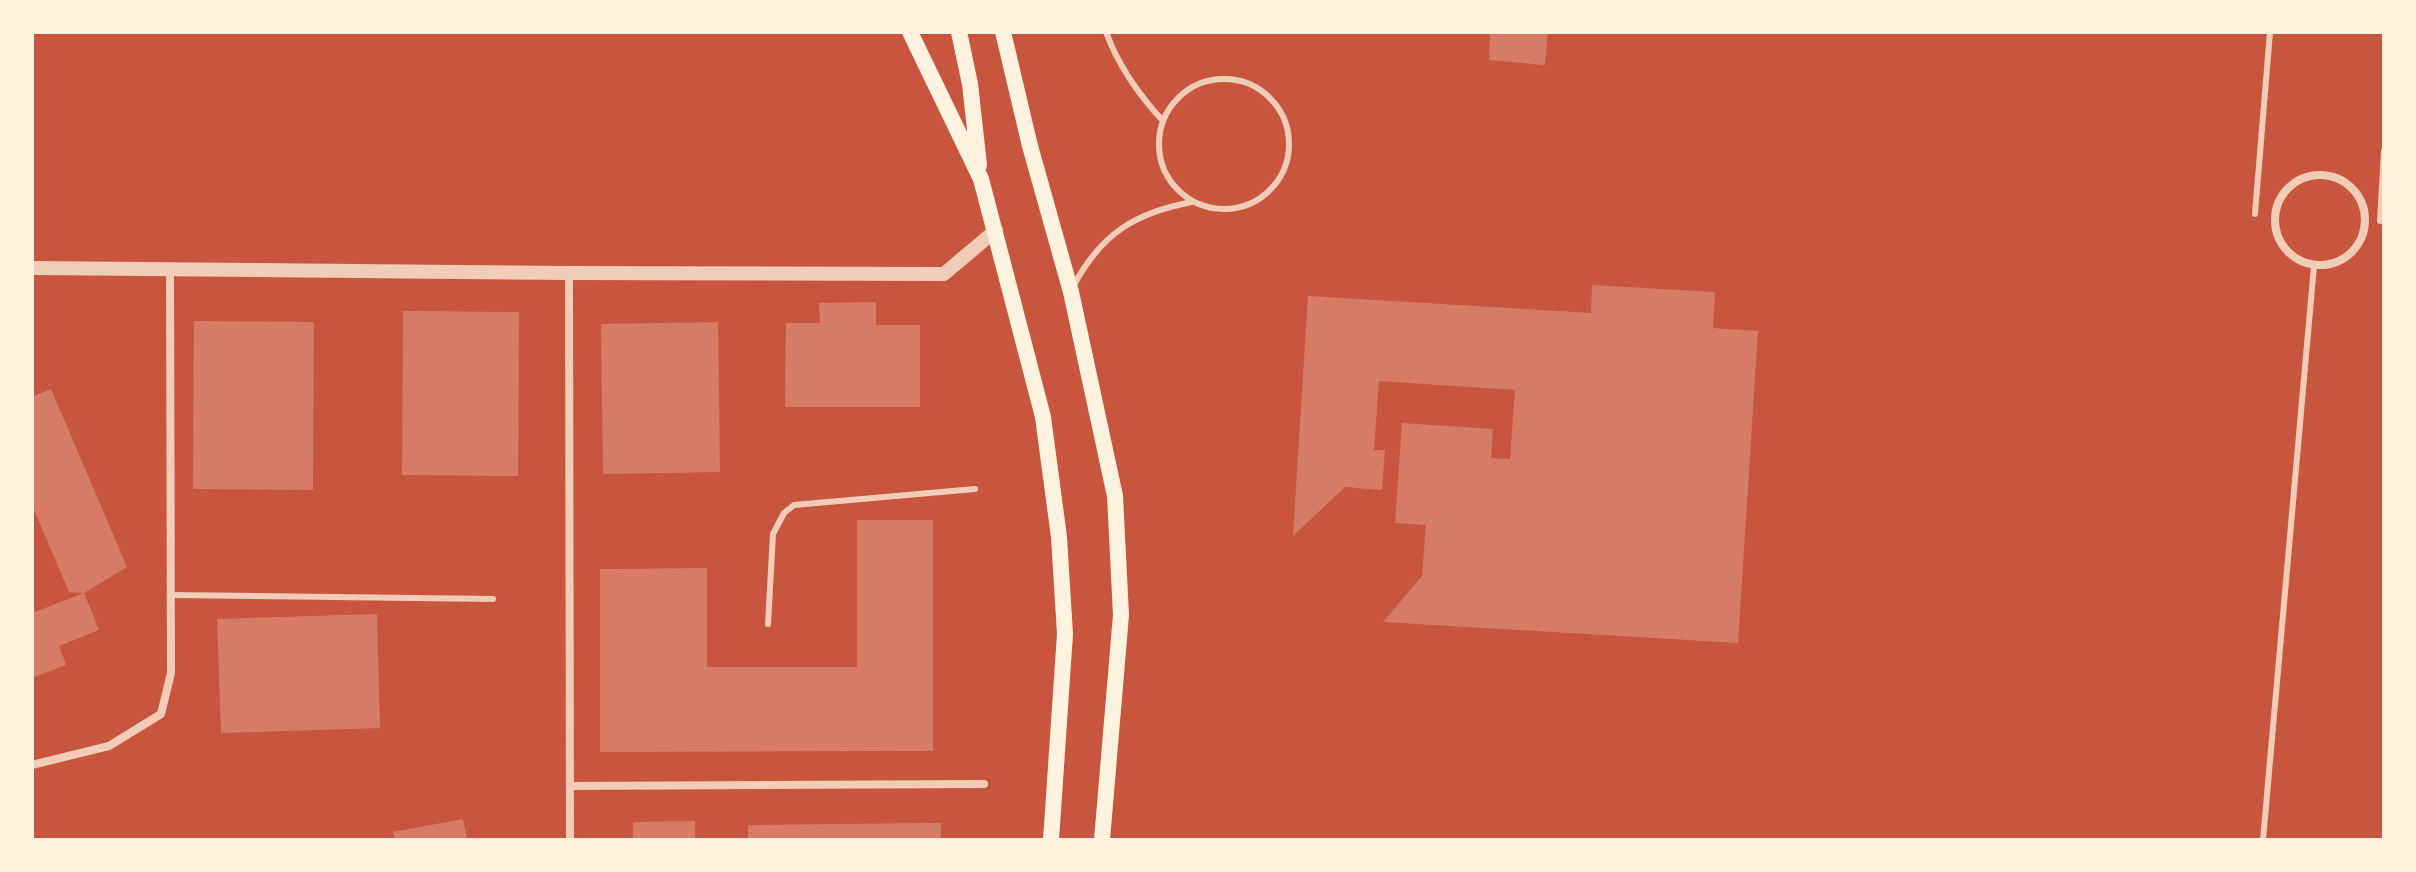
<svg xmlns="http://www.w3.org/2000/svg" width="2416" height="872" font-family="'Source Sans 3',sans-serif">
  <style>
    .building { fill: #d67c66 }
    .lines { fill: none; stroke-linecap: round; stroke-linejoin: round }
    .service { stroke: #f1ccb7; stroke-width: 6 }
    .minor { stroke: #f1ccb7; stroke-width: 8 }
    .tertiary { stroke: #f1ccb7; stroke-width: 14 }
    .secondary { stroke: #fff3e0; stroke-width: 16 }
  </style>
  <rect width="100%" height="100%" fill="#c8553d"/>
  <path class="building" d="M1490 32H1548L1545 65 1489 60Z
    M1592 285 1715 292 1713 328 1758 331 1738 643 1383 622 1422 576 1426 525 1395 523 1402 423 1493 429 1491 458 1510 459 1515 390 1379 381 1374 450H1385L1382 490 1345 487 1293 536 1308 296 1591 313Z
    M876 302V325H920V407H785L786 323H820L819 303Z
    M403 311 519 312 518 476 402 475Z
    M194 321 314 322 313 490 193 489Z
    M718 322 720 472 603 474 601 324Z
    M51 389 127 567 84 593 69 592 32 505V397Z
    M857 520H933V751L600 752V569L707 568V667H857Z
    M84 593 99 630 59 646 66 665 32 678V613Z
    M377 614 380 728 221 733 217 619Z
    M463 819 467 840H395L393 832Z
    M695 821V840H633V822Z
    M941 823V840H748V825Z"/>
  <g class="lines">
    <path class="service" d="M1106 32C1118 65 1139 95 1163 121
      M1159 144a65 65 0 1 1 130 0a65 65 0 1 1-130 0Z
      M2255 214 2270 32
      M2380 221 2384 151
      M1074 285C1102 233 1135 213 1192 202
      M170 595 493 599
      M768 624 773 534 784 513 794 505 975 489
      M2263 840 2314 266"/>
    <path class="minor" d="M2275 220a45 45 0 1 1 90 0a45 45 0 1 1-90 0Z
      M569 273 570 840
      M32 765 109 746 161 714 171 673 170 269
      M570 786 984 784"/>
    <path class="tertiary" d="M32 268 569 273 944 274 996 230"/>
    <path class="secondary" d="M910 32 981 179 1043 417 1059 537 1065 634 1051 840
      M959 32 970 84 979 165
      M1003 32 1030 146 1071 292 1115 496 1121 615 1102 840"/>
  </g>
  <rect width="2416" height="872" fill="none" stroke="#fff3e0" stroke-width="68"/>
</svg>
